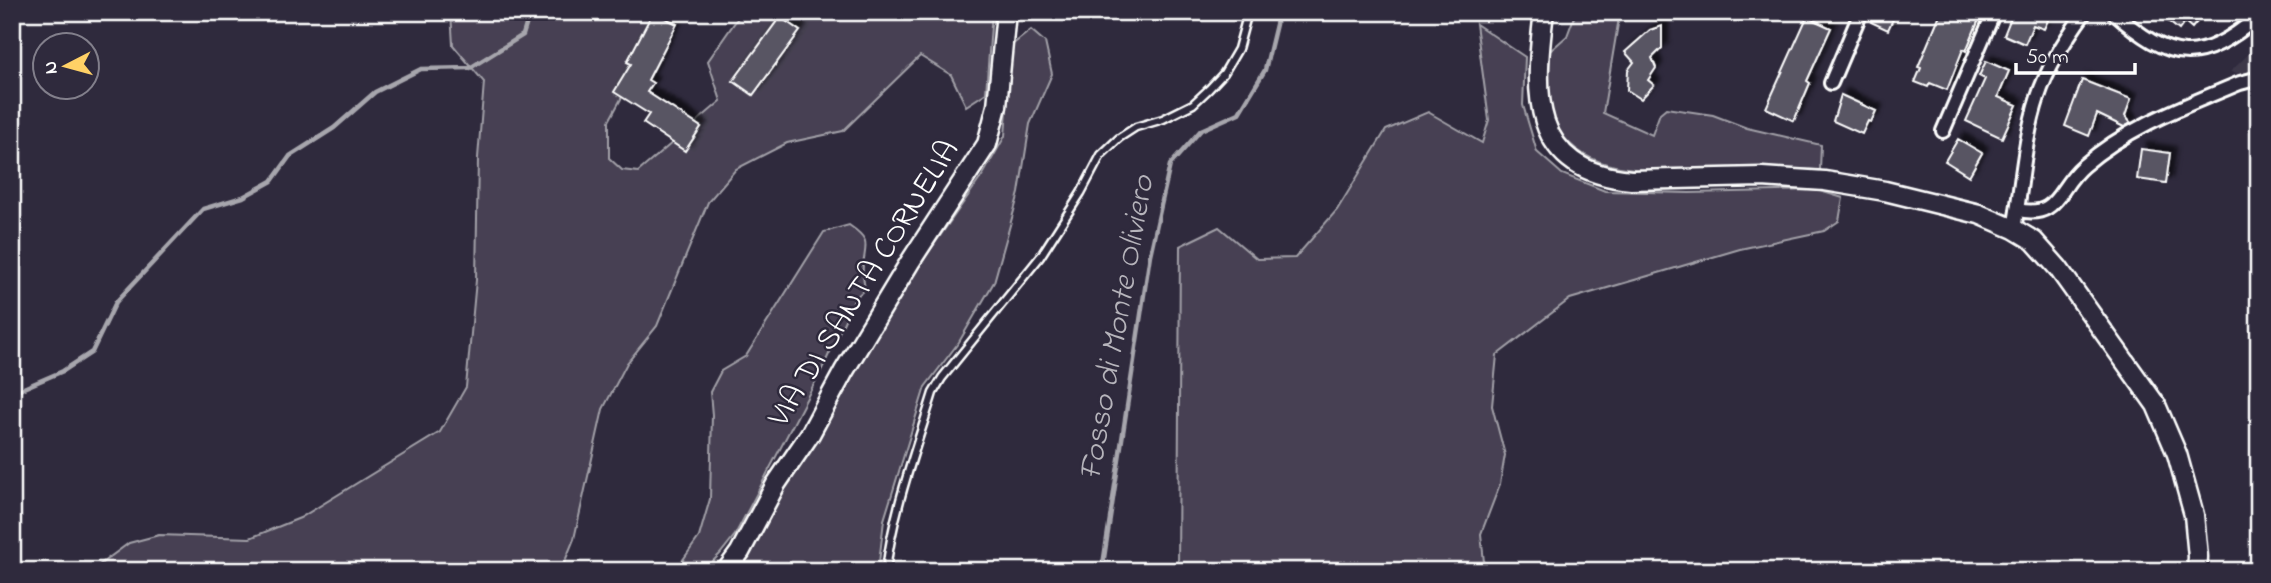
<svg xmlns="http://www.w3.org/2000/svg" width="2271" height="583" font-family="'Indie Flower',sans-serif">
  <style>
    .built { fill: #3c3749 }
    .green { fill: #464152; stroke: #a2a0a8; stroke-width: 2 }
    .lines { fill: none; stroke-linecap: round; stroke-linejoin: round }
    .stream { stroke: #a7a6ad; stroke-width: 4.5 }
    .building { fill: #595564; stroke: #fff; stroke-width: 2; filter: url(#shadow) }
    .lane-casing { stroke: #fff; stroke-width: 11 }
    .street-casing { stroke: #fff; stroke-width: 18 }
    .secondary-casing { stroke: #fff; stroke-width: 23 }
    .lane { stroke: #2f2a3d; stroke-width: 6 }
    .street { stroke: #2f2a3d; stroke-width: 12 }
    .secondary { stroke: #2f2a3d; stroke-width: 18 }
    .labels { text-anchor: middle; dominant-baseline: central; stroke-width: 5; stroke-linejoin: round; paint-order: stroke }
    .street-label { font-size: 32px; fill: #fff; stroke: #2f2a3d }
    .water-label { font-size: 33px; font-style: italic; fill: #b6b4bb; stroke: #2f2a3d }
  </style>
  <defs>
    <filter id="shadow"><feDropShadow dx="6" dy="-6" stdDeviation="2" flood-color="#0009"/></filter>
  </defs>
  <rect width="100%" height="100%" fill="#2f2a3d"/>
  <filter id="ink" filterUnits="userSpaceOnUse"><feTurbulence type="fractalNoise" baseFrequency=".0143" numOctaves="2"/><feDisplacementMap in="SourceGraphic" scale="14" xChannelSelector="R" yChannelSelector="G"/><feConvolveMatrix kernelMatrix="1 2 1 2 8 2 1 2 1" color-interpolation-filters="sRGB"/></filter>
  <g filter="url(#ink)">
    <path class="built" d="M2259 44V71L2242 74 2230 72Z"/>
    <path class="green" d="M451 12H668L609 121V158L622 170 638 172 721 101 708 61 742 12H992L986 93 966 106 951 75 920 56 843 131 787 143 736 169 708 202 657 326 627 363 603 409 574 539 561 571H91L129 543 159 535 250 538 300 518 440 432 466 387 476 280 478 158 484 82 453 45Z
      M1576 12H1620L1603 113 1652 135 1660 113 1666 108 1713 115 1747 128 1821 145 1820 170C1788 169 1756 168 1723 169 1673 169 1590 182 1559 130 1546 108 1549 75 1550 51L1567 36Z
      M1476 24 1525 57 1523 105 1537 152 1562 174 1605 191 1689 193 1817 190 1843 198 1839 221 1824 231 1740 249 1570 299 1497 355 1492 406 1505 455 1500 484 1481 534 1485 571H1178L1180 246 1219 227 1257 259 1295 258 1337 210 1386 130 1428 112 1482 143 1489 120Z
      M1031 30 1045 42 1052 74 1030 124 1019 193 994 282 959 342 925 387 884 520 878 571H737L754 545 784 488 912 276 984 173 1005 136 1012 45Z
      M849 225C871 240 866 243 863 265 862 273 864 282 865 289L855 298 824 365 735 535 720 554 703 571H675L699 537 710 499 712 415 710 392 721 371 746 356 824 232Z"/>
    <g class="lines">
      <path class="stream" d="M12 393 63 371 92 352 116 302 203 209 243 197 272 181 290 156 334 128 375 92 421 69 470 68 523 35 530 12
        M1102 571 1150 255 1170 165 1201 130 1239 113 1265 70 1279 12"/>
    </g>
    <path class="building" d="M653 12 677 24 648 80 653 83 647 92 701 127 685 151 643 123 649 114 614 92 631 64 627 62Z
      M1876 12H1884L1894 17 1888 30 1871 22Z
      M1941 12H1982L1966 51 1963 49 1947 90 1930 83 1928 87 1915 82 1921 68 1918 67Z
      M2006 12H2038L2049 18 2044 29 2033 25 2025 44 2004 35 2012 15Z
      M2157 12H2205L2192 28 2185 22 2179 30Z
      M780 17 800 31 753 95 733 81Z
      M1807 17 1831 28 1807 81 1810 83 1794 121 1766 108Z
      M1662 26V48L1652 58 1656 68 1648 80 1654 85 1641 99 1627 90 1628 70 1634 62 1625 52 1650 30Z
      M1986 61 2009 71 1998 97 2017 105 2002 138 1966 121 1985 79 1979 76Z
      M2082 80 2131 99 2125 116 2131 123 2124 127 2097 114 2089 136 2065 126Z
      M1841 95 1876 111 1871 122 1868 121 1862 134 1833 121Z
      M1958 139 1982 153 1969 176 1945 161Z
      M2141 149 2170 153 2166 183 2137 179Z"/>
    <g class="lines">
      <g class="lane-casing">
        <path id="lane" d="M886 571C893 510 915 452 933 393L942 378 1040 257 1081 193 1101 155 1119 138 1136 127 1163 119 1193 104 1209 89 1224 73 1238 49 1248 12"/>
      </g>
      <g class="street-casing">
        <path id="street" d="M2113 12C2171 63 2199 66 2259 16
          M1831 83 1861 12
          M1943 131 1994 12
          M2018 210C2059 219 2057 188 2083 166 2129 126 2185 106 2240 83L2259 78
          M2014 229C2022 185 2024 139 2038 97 2048 66 2066 38 2085 12"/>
      </g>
      <g class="secondary-casing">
        <path id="secondary" d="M1544 12C1534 91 1528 171 1631 180L1762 177 1825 181 1885 191 1979 214 2014 229 2034 241 2058 268 2156 405 2177 454 2194 515 2198 557 2197 571
          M726 571 740 552 776 484 810 434 844 371 910 262 987 144 997 106 1006 12"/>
      </g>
      <use href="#lane" class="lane"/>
      <use href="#street" class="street"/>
      <use href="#secondary" class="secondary"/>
    </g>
  </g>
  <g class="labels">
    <g class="street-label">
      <text transform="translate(865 284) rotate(-58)">VIA DI SANTA CORNELIA</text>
    </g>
    <g class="water-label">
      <text transform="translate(1118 328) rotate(-80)">Fosso di Monte Oliviero</text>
    </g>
  </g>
  <rect width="2271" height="583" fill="none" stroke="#2f2a3d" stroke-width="42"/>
  <rect x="21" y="21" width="2229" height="541" fill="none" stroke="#fff" stroke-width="2.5" filter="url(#ink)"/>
  <g transform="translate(66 66) rotate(264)"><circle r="33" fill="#2f2a3d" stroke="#827f8b" stroke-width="2"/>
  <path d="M0-5L12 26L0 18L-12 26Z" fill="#ffd166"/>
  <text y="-10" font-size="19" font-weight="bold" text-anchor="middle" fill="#ffffff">N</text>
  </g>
  <path d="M2016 63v10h119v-10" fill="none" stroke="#ffffff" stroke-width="3.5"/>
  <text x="2026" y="63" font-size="21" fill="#ffffff" stroke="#2f2a3d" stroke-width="5" paint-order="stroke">50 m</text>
</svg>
